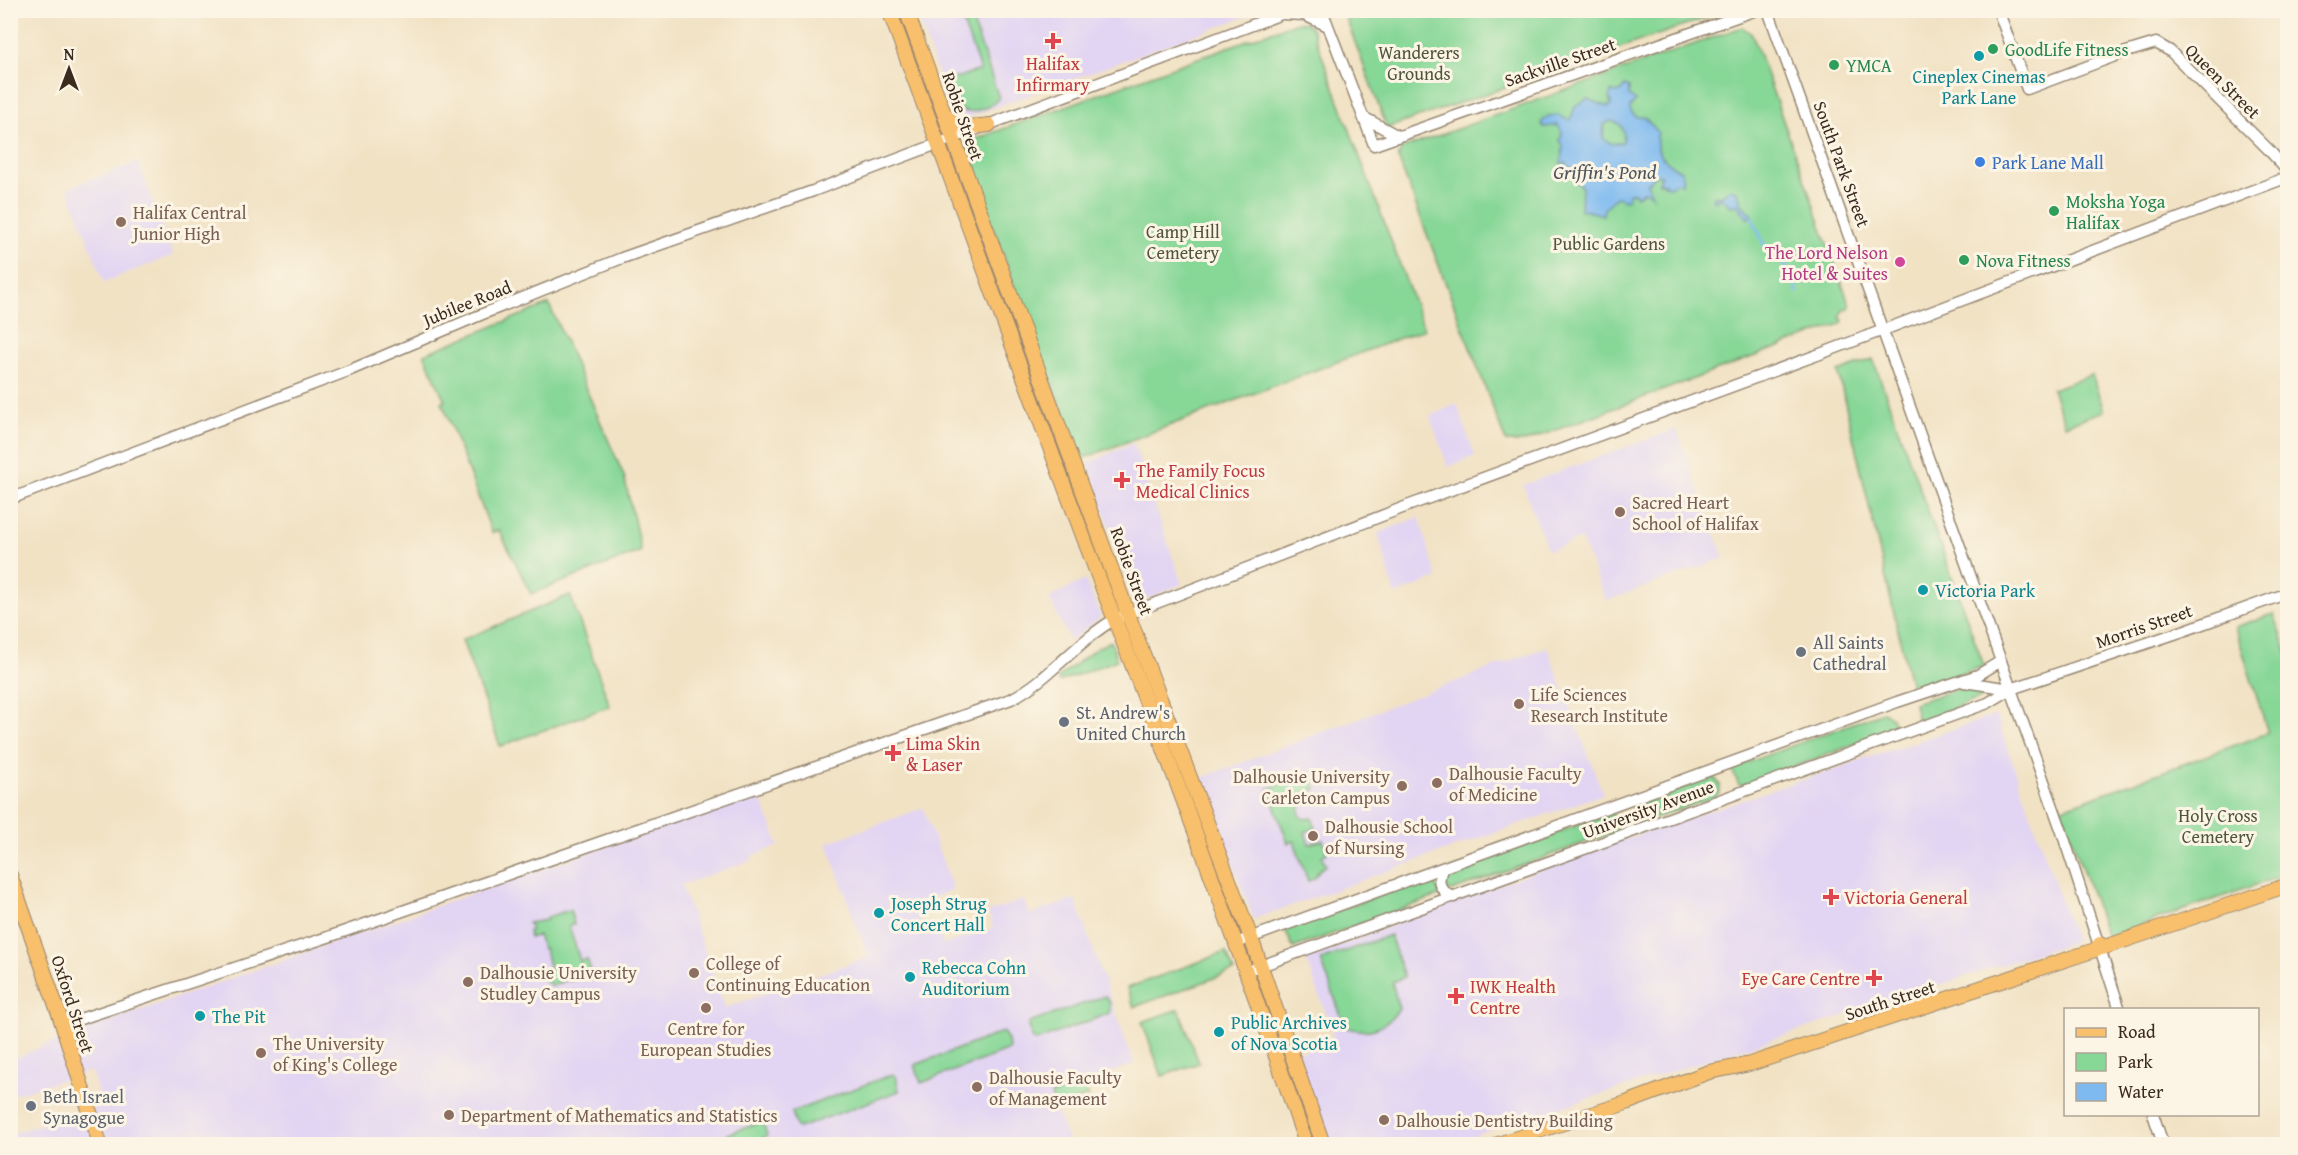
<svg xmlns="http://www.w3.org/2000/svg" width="2298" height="1155" font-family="'Gentium Book Plus',serif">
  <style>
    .built { fill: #e2d4f3 }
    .green { fill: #87d797; stroke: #61805a; stroke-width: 1.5 }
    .water { fill: #7ebaf0; stroke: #5c7287; stroke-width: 1.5; fill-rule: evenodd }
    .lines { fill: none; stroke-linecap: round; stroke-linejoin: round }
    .stream { stroke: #7ebaf0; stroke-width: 3 }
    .minor-casing { stroke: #968671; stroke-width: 13 }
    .major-casing { stroke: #968671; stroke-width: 16 }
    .minor { stroke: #fff; stroke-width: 10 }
    .major { stroke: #f8bf6c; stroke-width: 14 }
    .health-dot { fill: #e0444e; stroke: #fcf5e5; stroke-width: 2 }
    .leisure-dot { fill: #2e9e5b; stroke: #fcf5e5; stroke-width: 2 }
    .culture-dot { fill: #0f9aa8; stroke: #fcf5e5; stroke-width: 2 }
    .shop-dot { fill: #3f7fe0; stroke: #fcf5e5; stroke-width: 2 }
    .education-dot { fill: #8d6e63; stroke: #fcf5e5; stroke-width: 2 }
    .hotel-dot { fill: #d1479c; stroke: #fcf5e5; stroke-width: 2 }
    .worship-dot { fill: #6b7280; stroke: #fcf5e5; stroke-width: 2 }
    .labels { text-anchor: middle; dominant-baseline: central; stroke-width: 6; stroke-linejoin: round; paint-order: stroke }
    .leisure-label { font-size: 18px; fill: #27864d; stroke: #fcf5e5; text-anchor: start }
    .park-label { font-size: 18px; fill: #4e553c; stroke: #fcf5e5 }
    .street-label { font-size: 18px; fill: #3b2a1e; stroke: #fcf5e5 }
    .health-label { font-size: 18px; fill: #be3a42; stroke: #fcf5e5; text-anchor: start }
    .culture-label { font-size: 18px; fill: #0d838f; stroke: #fcf5e5; text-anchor: start }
    .shop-label { font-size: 18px; fill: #366cbe; stroke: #fcf5e5; text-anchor: start }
    .education-label { font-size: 18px; fill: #785e54; stroke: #fcf5e5; text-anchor: start }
    .hotel-label { font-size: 18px; fill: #b23c85; stroke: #fcf5e5; text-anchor: end }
    .worship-label { font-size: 18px; fill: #5b616d; stroke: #fcf5e5; text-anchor: start }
    .water-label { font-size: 20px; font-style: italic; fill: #4f555d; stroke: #fcf5e5 }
  </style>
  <rect width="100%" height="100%" fill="#fcf5e5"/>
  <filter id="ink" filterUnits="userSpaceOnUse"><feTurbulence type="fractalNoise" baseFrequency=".0167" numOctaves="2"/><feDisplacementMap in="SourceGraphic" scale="12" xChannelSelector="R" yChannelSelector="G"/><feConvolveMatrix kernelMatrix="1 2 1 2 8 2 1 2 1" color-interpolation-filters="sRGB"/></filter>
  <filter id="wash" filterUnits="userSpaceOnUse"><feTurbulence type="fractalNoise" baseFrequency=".008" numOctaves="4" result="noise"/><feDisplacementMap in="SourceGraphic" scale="24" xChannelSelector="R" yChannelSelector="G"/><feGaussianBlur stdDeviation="1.35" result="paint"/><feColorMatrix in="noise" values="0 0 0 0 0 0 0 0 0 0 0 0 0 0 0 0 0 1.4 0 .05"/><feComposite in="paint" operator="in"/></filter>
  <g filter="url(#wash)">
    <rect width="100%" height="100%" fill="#f1e2c4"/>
    <path class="built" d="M916 11H1261L968 117H959L951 111Z
      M138 162 173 255 104 282 68 188Z
      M1457 404 1475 456 1448 467 1430 416Z
      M1676 429 1724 558 1606 601 1581 539 1548 551 1523 485Z
      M1133 443 1182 584 1136 603 1088 463Z
      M1419 517 1437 578 1395 595 1378 533Z
      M1085 580 1101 617 1070 641 1049 598Z
      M1547 647 1603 794 1254 919 1201 778Z
      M1996 715 2075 941 1448 1144H1328L1296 1053 1328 1043 1333 1034 1306 958 1587 852Z
      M759 793 779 846 751 856 752 860 681 885 725 1008 868 957 827 843 923 808 953 890 913 904 925 936 938 931 943 945 993 928 988 912 1024 900 1029 915 1075 899 1134 1064 1051 1095 1069 1144H11V1134L102 1106 91 1071 15 1094 11 1084 10 1061 62 1038Z"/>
    <path class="green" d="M1343 10 1727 11 1387 128Z
      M959 11H969L999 98C993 105 988 107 979 110 954 118 953 100 947 81L980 70Z
      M1297 22 1306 23 1312 29 1424 329 1081 459 1018 296 966 150V145L970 141Z
      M1742 27 1752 34 1850 306 1848 310 1844 308 1840 318 1843 320 1841 324 1524 442H1506L1398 158 1401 149Z
      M549 304 624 476 641 551 531 594 499 530 492 533 442 402 445 401 424 354Z
      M1873 359 1984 666 1912 691 1838 372Z
      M2092 375 2104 411 2065 425 2052 389Z
      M570 595 610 706 500 746 462 640Z
      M2274 614 2288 654 2287 874 2107 937 2061 809 2268 733 2235 627Z
      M1111 641 1117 660 1059 682 1058 678 1097 648Z
      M1961 688 1992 694 1918 722 1914 703Z
      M1883 712C1892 716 1895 720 1893 730L1742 786 1739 785 1733 772 1735 767Z
      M1310 772 1316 789 1299 796 1302 805 1299 811 1301 817 1307 819 1312 818 1316 828 1305 832 1309 844 1323 840 1327 853 1322 856 1326 866 1320 869 1315 878 1308 881 1294 841 1288 843 1268 789Z
      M1708 777 1715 778 1720 785V792L1715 797 1643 822 1638 823C1635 818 1632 811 1634 805L1639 802Z
      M1611 813 1614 815 1619 827 1614 832 1452 891H1448L1442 876 1444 873Z
      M1434 876V882L1441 895 1293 948 1285 929Z
      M570 910 574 924 569 926 580 961 587 959 592 973 569 981 568 979 551 987 549 982 546 983 544 978 551 975 545 949H543L538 935 530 938 528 931 531 930 528 923 547 920V917Z
      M1390 935 1404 977 1392 982 1399 1009C1385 1029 1369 1035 1345 1027L1321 960Z
      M1226 952 1234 971 1134 1007 1127 988Z
      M1105 996 1110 1003V1013L1036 1041 1033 1040 1028 1026 1029 1023Z
      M1179 1009 1199 1063 1162 1076 1142 1022Z
      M1003 1032 1008 1040 1009 1050 921 1083 915 1065Z
      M893 1074 896 1076 899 1091 799 1128 796 1127 792 1112Z
      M1083 1083 1088 1096 1055 1108 1051 1095Z
      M759 1123H763L767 1135C757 1146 741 1145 726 1144L724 1139 727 1134Z"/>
    <path class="water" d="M1625 86 1629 88V96L1636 101 1630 107C1630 114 1637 119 1644 117L1658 132C1652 151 1665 163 1681 171L1684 179 1682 184 1676 182 1671 187 1666 186 1663 183H1659L1661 175H1655L1647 183 1653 197 1645 191 1637 196 1635 193H1629L1627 200 1616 197 1604 209 1603 215C1596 213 1588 211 1581 210L1582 187 1575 180 1577 171 1572 167 1570 170 1566 162 1561 165 1563 145 1560 141 1562 133 1558 125 1544 127 1541 123 1548 116 1558 115 1568 120 1571 118 1575 107 1587 99 1609 107 1611 104 1609 97 1612 91 1614 93 1620 92ZM1611 121 1620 124 1624 133 1623 142 1612 144 1603 138 1604 124Z
      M1729 189C1740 190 1738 196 1742 204 1745 209 1750 212 1752 217L1747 218 1738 205 1730 206 1721 198 1718 197 1716 202 1712 200 1714 196 1723 195Z"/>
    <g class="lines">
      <path class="stream" d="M1752 217 1766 249 1777 256 1795 278 1797 292"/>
    </g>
  </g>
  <g filter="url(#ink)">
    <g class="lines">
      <g class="minor-casing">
        <path id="minor" d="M1322 10 1374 145 1756 10
          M1768 10 2061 829 2120 1010
          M1998 10 2027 89 2123 53 2156 43 2170 51 2270 151 2288 172
          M1284 14 1304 15 1328 26
          M1363 117 1398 136
          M10 499 348 371 485 313 622 258 813 191 1292 10
          M1964 682 2011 689
          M1443 868C1436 881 1439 891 1454 897
          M1236 943 1897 702 1978 675 2001 661
          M1255 968 1988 703 2011 689 2183 631 2288 593
          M62 1025 331 936 1011 699C1049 680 1077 641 1115 619L1410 505 1820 354 2288 177
          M2153 1114 2163 1144"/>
      </g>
      <g class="major-casing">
        <path id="major" d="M889 10C961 206 1032 402 1106 597 1176 778 1244 960 1306 1144
          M906 10 1128 614 1251 938 1323 1144
          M945 114C956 130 972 127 989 125
          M10 875 59 1014 100 1144
          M1498 1144 1626 1103 1709 1072 1750 1064 2095 950 2100 944 2102 948 2288 885"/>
      </g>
      <use href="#minor" class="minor"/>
      <use href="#major" class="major"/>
    </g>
  </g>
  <g class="health-dot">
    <path d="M1050 32h6v6h6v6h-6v6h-6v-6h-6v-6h6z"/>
    <path d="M1119 471h6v6h6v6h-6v6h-6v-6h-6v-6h6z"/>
    <path d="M890 744h6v6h6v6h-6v6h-6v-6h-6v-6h6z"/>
    <path d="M1828 888h6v6h6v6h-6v6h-6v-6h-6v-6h6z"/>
    <path d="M1871 969h6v6h6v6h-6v6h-6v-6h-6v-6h6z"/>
    <path d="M1453 987h6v6h6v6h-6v6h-6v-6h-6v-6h6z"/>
  </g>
  <g class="leisure-dot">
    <circle cx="1993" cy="49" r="6"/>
    <circle cx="1834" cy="65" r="6"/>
    <circle cx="2054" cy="211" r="6"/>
    <circle cx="1964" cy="260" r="6"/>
  </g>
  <g class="culture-dot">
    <circle cx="1979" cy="56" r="6"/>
    <circle cx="1923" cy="590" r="6"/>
    <circle cx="879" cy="913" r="6"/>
    <circle cx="910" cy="977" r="6"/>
    <circle cx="200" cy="1016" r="6"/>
    <circle cx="1219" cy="1032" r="6"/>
  </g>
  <circle class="shop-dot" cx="1980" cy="162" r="6"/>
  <g class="education-dot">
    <circle cx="121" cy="222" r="6"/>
    <circle cx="1620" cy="512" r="6"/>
    <circle cx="1519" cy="704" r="6"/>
    <circle cx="1437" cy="783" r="6"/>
    <circle cx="1402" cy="786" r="6"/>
    <circle cx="1313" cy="836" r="6"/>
    <circle cx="694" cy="973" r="6"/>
    <circle cx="468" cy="982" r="6"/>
    <circle cx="706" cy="1008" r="6"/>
    <circle cx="261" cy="1053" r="6"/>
    <circle cx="977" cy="1087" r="6"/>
    <circle cx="449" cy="1115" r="6"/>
    <circle cx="1384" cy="1120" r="6"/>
  </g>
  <circle class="hotel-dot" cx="1900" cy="262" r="6"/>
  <g class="worship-dot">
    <circle cx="1801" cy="652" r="6"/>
    <circle cx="1064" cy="722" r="6"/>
    <circle cx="31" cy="1106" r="6"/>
  </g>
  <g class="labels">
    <g class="leisure-label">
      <text x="2005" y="49">GoodLife Fitness</text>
      <text x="1846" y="65">YMCA</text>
      <text x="2066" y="201">Moksha Yoga<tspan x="2066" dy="21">Halifax</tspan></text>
      <text x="1976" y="260">Nova Fitness</text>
    </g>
    <g class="park-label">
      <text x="1419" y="52">Wanderers<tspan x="1419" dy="21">Grounds</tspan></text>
      <text x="1183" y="231">Camp Hill<tspan x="1183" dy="21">Cemetery</tspan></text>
      <text x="1609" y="243">Public Gardens</text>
      <text x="2218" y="815">Holy Cross<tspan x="2218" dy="21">Cemetery</tspan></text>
    </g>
    <g class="street-label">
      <text transform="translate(1560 62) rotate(-19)">Sackville Street</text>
      <text transform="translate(2223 81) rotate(45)">Queen Street</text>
      <text transform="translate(963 116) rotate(71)">Robie Street</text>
      <text transform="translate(1842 164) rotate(70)">South Park Street</text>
      <text transform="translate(467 303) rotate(-22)">Jubilee Road</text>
      <text transform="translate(1132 571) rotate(70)">Robie Street</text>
      <text transform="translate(2144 626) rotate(-19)">Morris Street</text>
      <text transform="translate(1648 809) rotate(-20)">University Avenue</text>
      <text transform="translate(1890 1000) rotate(-18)">South Street</text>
      <text transform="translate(73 1004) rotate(72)">Oxford Street</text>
    </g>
    <g class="health-label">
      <text x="1053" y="63" text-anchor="middle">Halifax<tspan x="1053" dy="21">Infirmary</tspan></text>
      <text x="1136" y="470">The Family Focus<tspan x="1136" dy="21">Medical Clinics</tspan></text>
      <text x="906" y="743">Lima Skin<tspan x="906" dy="21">&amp; Laser</tspan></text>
      <text x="1844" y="897">Victoria General</text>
      <text x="1860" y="978" text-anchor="end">Eye Care Centre</text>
      <text x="1470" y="986">IWK Health<tspan x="1470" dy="21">Centre</tspan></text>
    </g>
    <g class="culture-label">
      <text x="1979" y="76" text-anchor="middle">Cineplex Cinemas<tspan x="1979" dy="21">Park Lane</tspan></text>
      <text x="1935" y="590">Victoria Park</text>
      <text x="891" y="903">Joseph Strug<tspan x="891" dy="21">Concert Hall</tspan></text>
      <text x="922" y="967">Rebecca Cohn<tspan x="922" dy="21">Auditorium</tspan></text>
      <text x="212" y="1016">The Pit</text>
      <text x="1231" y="1022">Public Archives<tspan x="1231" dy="21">of Nova Scotia</tspan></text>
    </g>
    <g class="shop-label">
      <text x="1992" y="162">Park Lane Mall</text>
    </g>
    <g class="education-label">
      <text x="133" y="212">Halifax Central<tspan x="133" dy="21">Junior High</tspan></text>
      <text x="1632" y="502">Sacred Heart<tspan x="1632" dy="21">School of Halifax</tspan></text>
      <text x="1531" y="694">Life Sciences<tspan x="1531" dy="21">Research Institute</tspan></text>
      <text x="1449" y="773">Dalhousie Faculty<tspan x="1449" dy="21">of Medicine</tspan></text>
      <text x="1390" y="776" text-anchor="end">Dalhousie University<tspan x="1390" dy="21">Carleton Campus</tspan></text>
      <text x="1325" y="826">Dalhousie School<tspan x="1325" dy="21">of Nursing</tspan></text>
      <text x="706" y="963">College of<tspan x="706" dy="21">Continuing Education</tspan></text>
      <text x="480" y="972">Dalhousie University<tspan x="480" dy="21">Studley Campus</tspan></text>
      <text x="706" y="1028" text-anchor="middle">Centre for<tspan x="706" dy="21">European Studies</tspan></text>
      <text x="273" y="1043">The University<tspan x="273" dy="21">of King's College</tspan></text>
      <text x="989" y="1077">Dalhousie Faculty<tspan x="989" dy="21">of Management</tspan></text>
      <text x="461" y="1115">Department of Mathematics and Statistics</text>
      <text x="1396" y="1120">Dalhousie Dentistry Building</text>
    </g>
    <g class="hotel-label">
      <text x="1888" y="252">The Lord Nelson<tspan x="1888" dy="21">Hotel &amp; Suites</tspan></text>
    </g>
    <g class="worship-label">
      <text x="1813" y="642">All Saints<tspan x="1813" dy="21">Cathedral</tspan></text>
      <text x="1076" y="712">St. Andrew's<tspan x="1076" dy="21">United Church</tspan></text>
      <text x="43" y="1096">Beth Israel<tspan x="43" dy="21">Synagogue</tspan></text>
    </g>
    <g class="water-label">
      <text x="1605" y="171">Griffin's Pond</text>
    </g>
  </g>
  <rect width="2298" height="1155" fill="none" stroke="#fcf5e5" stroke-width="36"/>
  <rect x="2064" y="1008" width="195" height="108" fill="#fcf5e5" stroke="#afa495" stroke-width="1.5"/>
  <rect x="2076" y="1028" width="30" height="9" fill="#f8bf6c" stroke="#afa495" stroke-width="1.5"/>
  <text x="2118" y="1038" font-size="18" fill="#3b2a1e">Road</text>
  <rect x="2076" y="1053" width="30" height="18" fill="#87d797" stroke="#afa495" stroke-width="1.5"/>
  <text x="2118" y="1068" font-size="18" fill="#3b2a1e">Park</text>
  <rect x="2076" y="1083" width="30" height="18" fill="#7ebaf0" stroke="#afa495" stroke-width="1.5"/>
  <text x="2118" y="1098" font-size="18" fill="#3b2a1e">Water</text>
  <g transform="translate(69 69)" stroke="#fcf5e5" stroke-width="4.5" paint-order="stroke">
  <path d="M0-4.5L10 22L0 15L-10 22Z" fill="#3b2a1e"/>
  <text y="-9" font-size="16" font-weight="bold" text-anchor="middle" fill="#3b2a1e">N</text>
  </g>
</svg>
